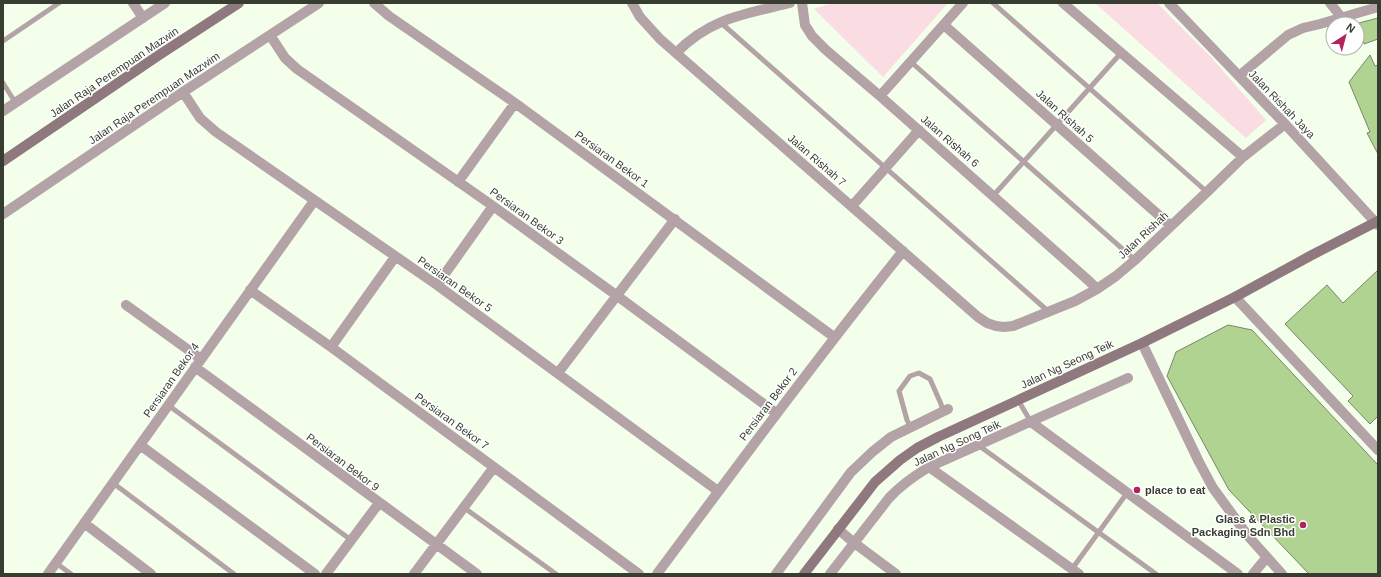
<svg xmlns="http://www.w3.org/2000/svg" width="1381" height="577" font-family="Helvetica,sans-serif">
  <style>
    .green { fill: #fadce3 }
    .building { fill: #b0d392; stroke: #77876b }
    .lines { fill: none; stroke-linecap: round; stroke-linejoin: round }
    .lane { stroke: #b3a2a6; stroke-width: 5 }
    .street { stroke: #b3a2a6; stroke-width: 10 }
    .secondary { stroke: #90797e; stroke-width: 10 }
    .poi-dot { fill: #b0235c; stroke: #fff; stroke-width: 1.5 }
    .labels { text-anchor: middle; dominant-baseline: central; stroke-width: 3; stroke-linejoin: round; paint-order: stroke }
    .street-label { font-size: 11px; fill: #373e31; stroke: #fff }
    .poi-label { font-size: 11px; font-weight: bold; fill: #373e31; stroke: #fff; text-anchor: start }
  </style>
  <rect width="100%" height="100%" fill="#f3feeb"/>
  <path class="green" d="M832 3H948L883 77 814 9Z
    M1095 3H1157L1209 55 1266 120 1246 138Z"/>
  <path class="building" d="M1378 18V39L1364 44 1359 23Z
    M1370 55 1375 66 1378 65V154L1367 133 1370 132 1349 82Z
    M1378 270V416L1370 424 1348 401 1353 396 1285 324 1327 285 1343 303Z
    M1228 325 1252 330 1378 465V574H1309L1229 490 1167 376 1176 352Z"/>
  <g class="lines">
    <path class="lane" d="M993 3 1207 192
      M720 22 1049 312
      M3 41 59 3
      M911 62 1135 260
      M3 83 15 102
      M993 196 1121 53
      M1018 400 1031 422
      M168 405 351 540
      M911 428 907 420 899 391 910 376 919 373 930 379 941 404 943 412
      M978 445 1156 574
      M113 483 234 574
      M463 507 556 574
      M56 563 71 574
      M1072 569 1127 493"/>
    <path class="street" d="M133 3 143 18
      M374 3 389 16 515 103 834 337
      M632 3 640 17 660 39 978 317 987 323 996 326 1004 327 1013 326 1075 301 1097 289 1116 276 1135 260 1207 192 1243 157 1285 124
      M802 3 805 25 812 36 826 50 880 96 1089 281 1097 289
      M1063 3 1243 157
      M1169 3 1285 124 1378 225
      M1330 3 1342 18
      M944 25 1171 226
      M270 35 285 58 297 69 493 206 616 295 776 413
      M676 53C710 18 745 14 790 3
      M1239 76 1288 35 1303 28 1320 24 1378 7
      M183 92 200 118 216 132 437 285 718 491
      M880 96 963 3
      M3 111 165 3
      M458 182 515 103
      M852 206 919 130
      M3 214 183 92 319 3
      M437 285 493 206
      M250 290 331 347 639 574
      M1235 297 1378 450
      M126 305 201 359
      M1142 343 1199 462 1213 488 1248 536 1282 574
      M331 347 395 257
      M195 367 477 574
      M558 373 675 219
      M1031 422 1238 574
      M140 445 315 574
      M929 467 1079 574
      M84 523 151 574
      M838 529 853 542 896 574
      M48 574 314 201
      M326 574 379 503
      M414 574 494 467
      M657 574C738 465 818 357 903 251
      M776 574 851 472 871 453 891 437 948 409
      M830 574 889 498C901 485 914 476 929 467L1128 378
      M1253 574 1267 557"/>
    <path class="secondary" d="M3 161 159 55 239 3
      M804 574 875 482 900 460 917 448 938 437 1142 343 1235 297 1310 256 1378 221"/>
  </g>
  <g class="poi-dot">
    <circle cx="1137" cy="490" r="4"/>
    <circle cx="1303" cy="525" r="4"/>
  </g>
  <g class="labels">
    <g class="street-label">
      <text transform="translate(114 72) rotate(-34)">Jalan Raja Perempuan Mazwin</text>
      <text transform="translate(154 98) rotate(-34)">Jalan Raja Perempuan Mazwim</text>
      <text transform="translate(1282 104) rotate(46)">Jalan Rishah Jaya</text>
      <text transform="translate(1065 116) rotate(42)">Jalan Rishah 5</text>
      <text transform="translate(950 141) rotate(41)">Jalan Rishah 6</text>
      <text transform="translate(612 159) rotate(36)">Persiaran Bekor 1</text>
      <text transform="translate(817 160) rotate(41)">Jalan Rishah 7</text>
      <text transform="translate(527 216) rotate(36)">Persiaran Bekor 3</text>
      <text transform="translate(1143 235) rotate(-43)">Jalan Rishah</text>
      <text transform="translate(455 284) rotate(35)">Persiaran Bekor 5</text>
      <text transform="translate(1067 364) rotate(-25)">Jalan Ng Seong Teik</text>
      <text transform="translate(171 380) rotate(-55)">Persiaran Bekor 4</text>
      <text transform="translate(768 404) rotate(-53)">Persiaran Bekor 2</text>
      <text transform="translate(452 421) rotate(36)">Persiaran Bekor 7</text>
      <text transform="translate(957 443) rotate(-25)">Jalan Ng Song Teik</text>
      <text transform="translate(343 462) rotate(37)">Persiaran Bekor 9</text>
    </g>
    <g class="poi-label">
      <text x="1145" y="490">place to eat</text>
      <text x="1295" y="519" text-anchor="end">Glass &amp; Plastic<tspan x="1295" dy="13">Packaging Sdn Bhd</tspan></text>
    </g>
  </g>
  <rect width="1381" height="577" fill="none" stroke="#373e31" stroke-width="8"/>
  <g transform="translate(1345 36) rotate(36)"><circle r="19" fill="#ffffff" stroke="#afb2ad"/>
  <path d="M0-3L7 15L0 10L-7 15Z" fill="#b0235c"/>
  <text y="-6" font-size="11" font-weight="bold" text-anchor="middle" fill="#373e31">N</text>
  </g>
</svg>
